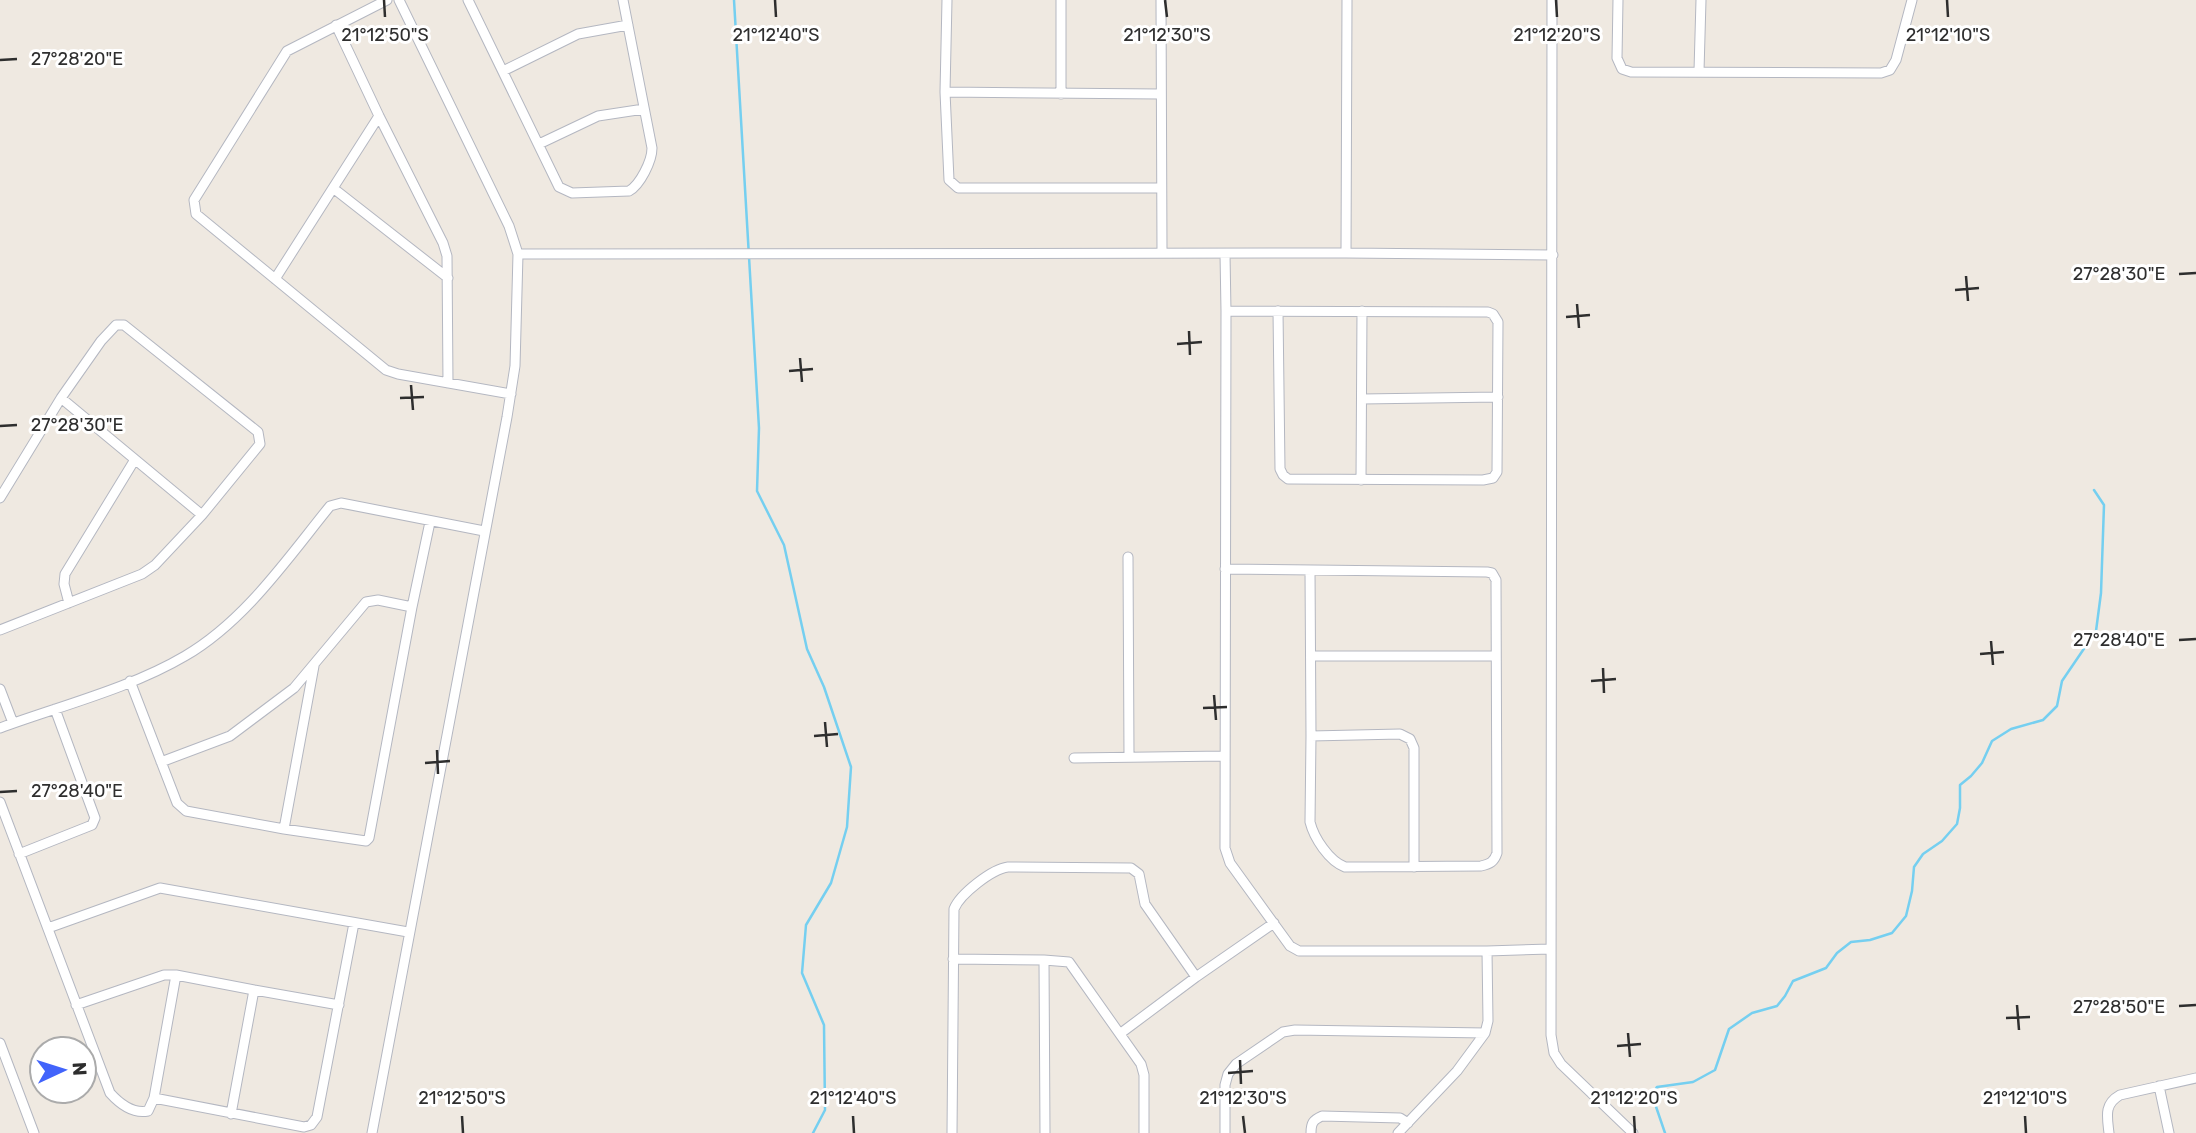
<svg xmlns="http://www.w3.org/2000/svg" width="2196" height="1133" font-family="Rubik,sans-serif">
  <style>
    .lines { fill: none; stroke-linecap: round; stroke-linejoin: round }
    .stream { stroke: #75cff0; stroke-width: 2.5 }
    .street-casing { stroke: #b4b7c1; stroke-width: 11 }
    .street { stroke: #fff; stroke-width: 9 }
    .ticks { fill: none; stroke: #2e2e2e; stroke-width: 2.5 }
    .ticks-label { font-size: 18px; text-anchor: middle; fill: #2e2e2e; stroke: #fff; stroke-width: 6; stroke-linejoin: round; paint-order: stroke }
  </style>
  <rect width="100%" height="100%" fill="#efe9e1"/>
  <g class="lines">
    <path class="stream" d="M734 0 759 428 757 491 784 545 807 649 824 687 851 767 847 827 831 883 806 925 802 973 824 1025 825 1110 813 1133
      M1665 1133 1652 1095 1657 1087 1693 1082 1715 1070 1729 1029 1752 1013 1777 1006 1785 996 1793 981 1826 968 1837 953 1851 942 1870 940 1892 933 1906 916 1912 891 1914 867 1923 854 1942 841 1957 824 1960 808V785L1971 776 1982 763 1992 741 2011 729 2043 720 2057 706 2062 681 2096 631 2101 593 2104 505 2094 490"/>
    <g class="street-casing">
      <path id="street" d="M387 0 287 51 194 200 196 214 386 370 398 374 511 394
        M468 0 559 187 572 193 629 191C640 185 652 161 652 148L623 0
        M947 0 945 92 949 180 958 188H1160
        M1061 0V94
        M1161 0 1162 253
        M1552 0 1551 1035 1554 1053 1561 1064 1633 1133
        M1618 0 1617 58 1622 69 1631 72 1881 73 1890 70 1896 60 1912 0
        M336 25 379 116 443 243 447 256 448 383
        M503 71 578 34 628 25
        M1699 71 1701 0
        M945 92 1160 94
        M379 116 333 188 448 278
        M539 144 598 116 644 109
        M1346 253 1347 0
        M518 254 1346 253 1553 255
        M1225 254 1226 311 1225 848 1230 863 1290 946 1299 951H1487L1550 949
        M275 279 333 188
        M1226 311 1488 312 1493 314 1498 322 1497 472 1493 478 1483 480 1288 479 1283 475 1280 469 1278 311
        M61 398 202 515
        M1362 399 1498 397
        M1361 480 1362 311
        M0 498 61 398 101 341 116 325H124L258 432 260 444 202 515 155 565 142 574 0 630
        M1128 557 1129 757
        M1225 569 1487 572 1492 573 1496 580 1497 853C1494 862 1490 864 1481 866L1345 867C1329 861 1314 838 1310 822L1311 736 1310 570
        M69 603 64 584 65 574 134 461
        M1311 656H1496
        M130 681 177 803 186 811 284 829 366 841 369 838 412 607 430 522
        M0 689 13 723
        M0 728C60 706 131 688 185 656 245 621 287 559 330 506L341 503 484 531
        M1311 736 1400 734 1410 739 1414 748V867
        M1074 758 1225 756
        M161 762 230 736 294 688 366 602 378 600 412 607
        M0 802 110 1093C119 1103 133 1114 148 1111L154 1098 176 975
        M284 829 314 666
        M19 854 92 825 95 818 55 709
        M48 928 160 888 408 932
        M953 959 1044 960 1069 962 1141 1064 1144 1075V1133
        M1044 960 1045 1133
        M76 1005 164 975H176L254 990
        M1121 1033 1196 977 1274 923
        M0 1043 34 1133
        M2159 1086 2169 1133
        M154 1098 304 1127 311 1125 317 1117 354 923
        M231 1114 254 990 339 1005
        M372 1133 507 417 515 366 518 254 509 226 399 0
        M952 1133 954 909C960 894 992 869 1008 867L1131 868 1139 874 1145 904 1196 977
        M1225 1133V1085L1228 1074 1236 1064 1283 1032 1295 1030 1485 1033
        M1311 1133C1311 1123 1313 1120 1322 1116L1400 1118 1408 1123
        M1398 1133 1457 1071 1485 1033 1488 1021 1487 951
        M2109 1133C2107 1116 2104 1104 2120 1095L2196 1078"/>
    </g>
    <use href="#street" class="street"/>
  </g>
  <path class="ticks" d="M384 0 385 17M775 0 776 17M1165 0 1167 17M1556 0 1557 17M1947 0 1948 17M0 60 17 59M2179 274 2196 273M1966 276 1968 301M1955 290 1979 288M1577 304 1579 328M1566 317 1590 315M1189 331 1190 355M1177 344 1202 342M800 358 802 382M789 371 813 369M411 385 413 410M400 398 424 397M0 426 17 425M2179 640 2196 639M1991 641 1993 665M1980 654 2004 652M1603 668 1604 693M1591 681 1616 679M1214 695 1216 720M1203 708 1227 707M825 722 827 747M814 736 838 734M437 750 438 774M425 763 450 761M0 792 17 791M2017 1005 2019 1030M2179 1006 2196 1005M2006 1018 2030 1017M1628 1033 1630 1057M1617 1046 1641 1044M1240 1060 1241 1084M1228 1073 1253 1071M462 1116 463 1133M853 1116 854 1133M1243 1116 1245 1133M1634 1116 1635 1133M2025 1116 2026 1133"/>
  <g class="ticks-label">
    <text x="385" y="41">21°12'50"S</text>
    <text x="776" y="41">21°12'40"S</text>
    <text x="1167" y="41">21°12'30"S</text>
    <text x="1557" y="41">21°12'20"S</text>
    <text x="1948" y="41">21°12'10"S</text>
    <text x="77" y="65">27°28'20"E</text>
    <text x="2119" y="280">27°28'30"E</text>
    <text x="77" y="431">27°28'30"E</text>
    <text x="2119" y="646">27°28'40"E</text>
    <text x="77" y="797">27°28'40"E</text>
    <text x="2119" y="1013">27°28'50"E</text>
    <text x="462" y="1104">21°12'50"S</text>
    <text x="853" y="1104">21°12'40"S</text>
    <text x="1243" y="1104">21°12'30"S</text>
    <text x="1634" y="1104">21°12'20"S</text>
    <text x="2025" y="1104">21°12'10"S</text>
  </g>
  <g transform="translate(63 1070) rotate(86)"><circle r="33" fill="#ffffff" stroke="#ababab" stroke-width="2"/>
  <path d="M0-5L12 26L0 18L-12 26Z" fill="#4264fb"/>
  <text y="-10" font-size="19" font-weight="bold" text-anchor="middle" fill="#2e2e2e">N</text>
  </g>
</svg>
